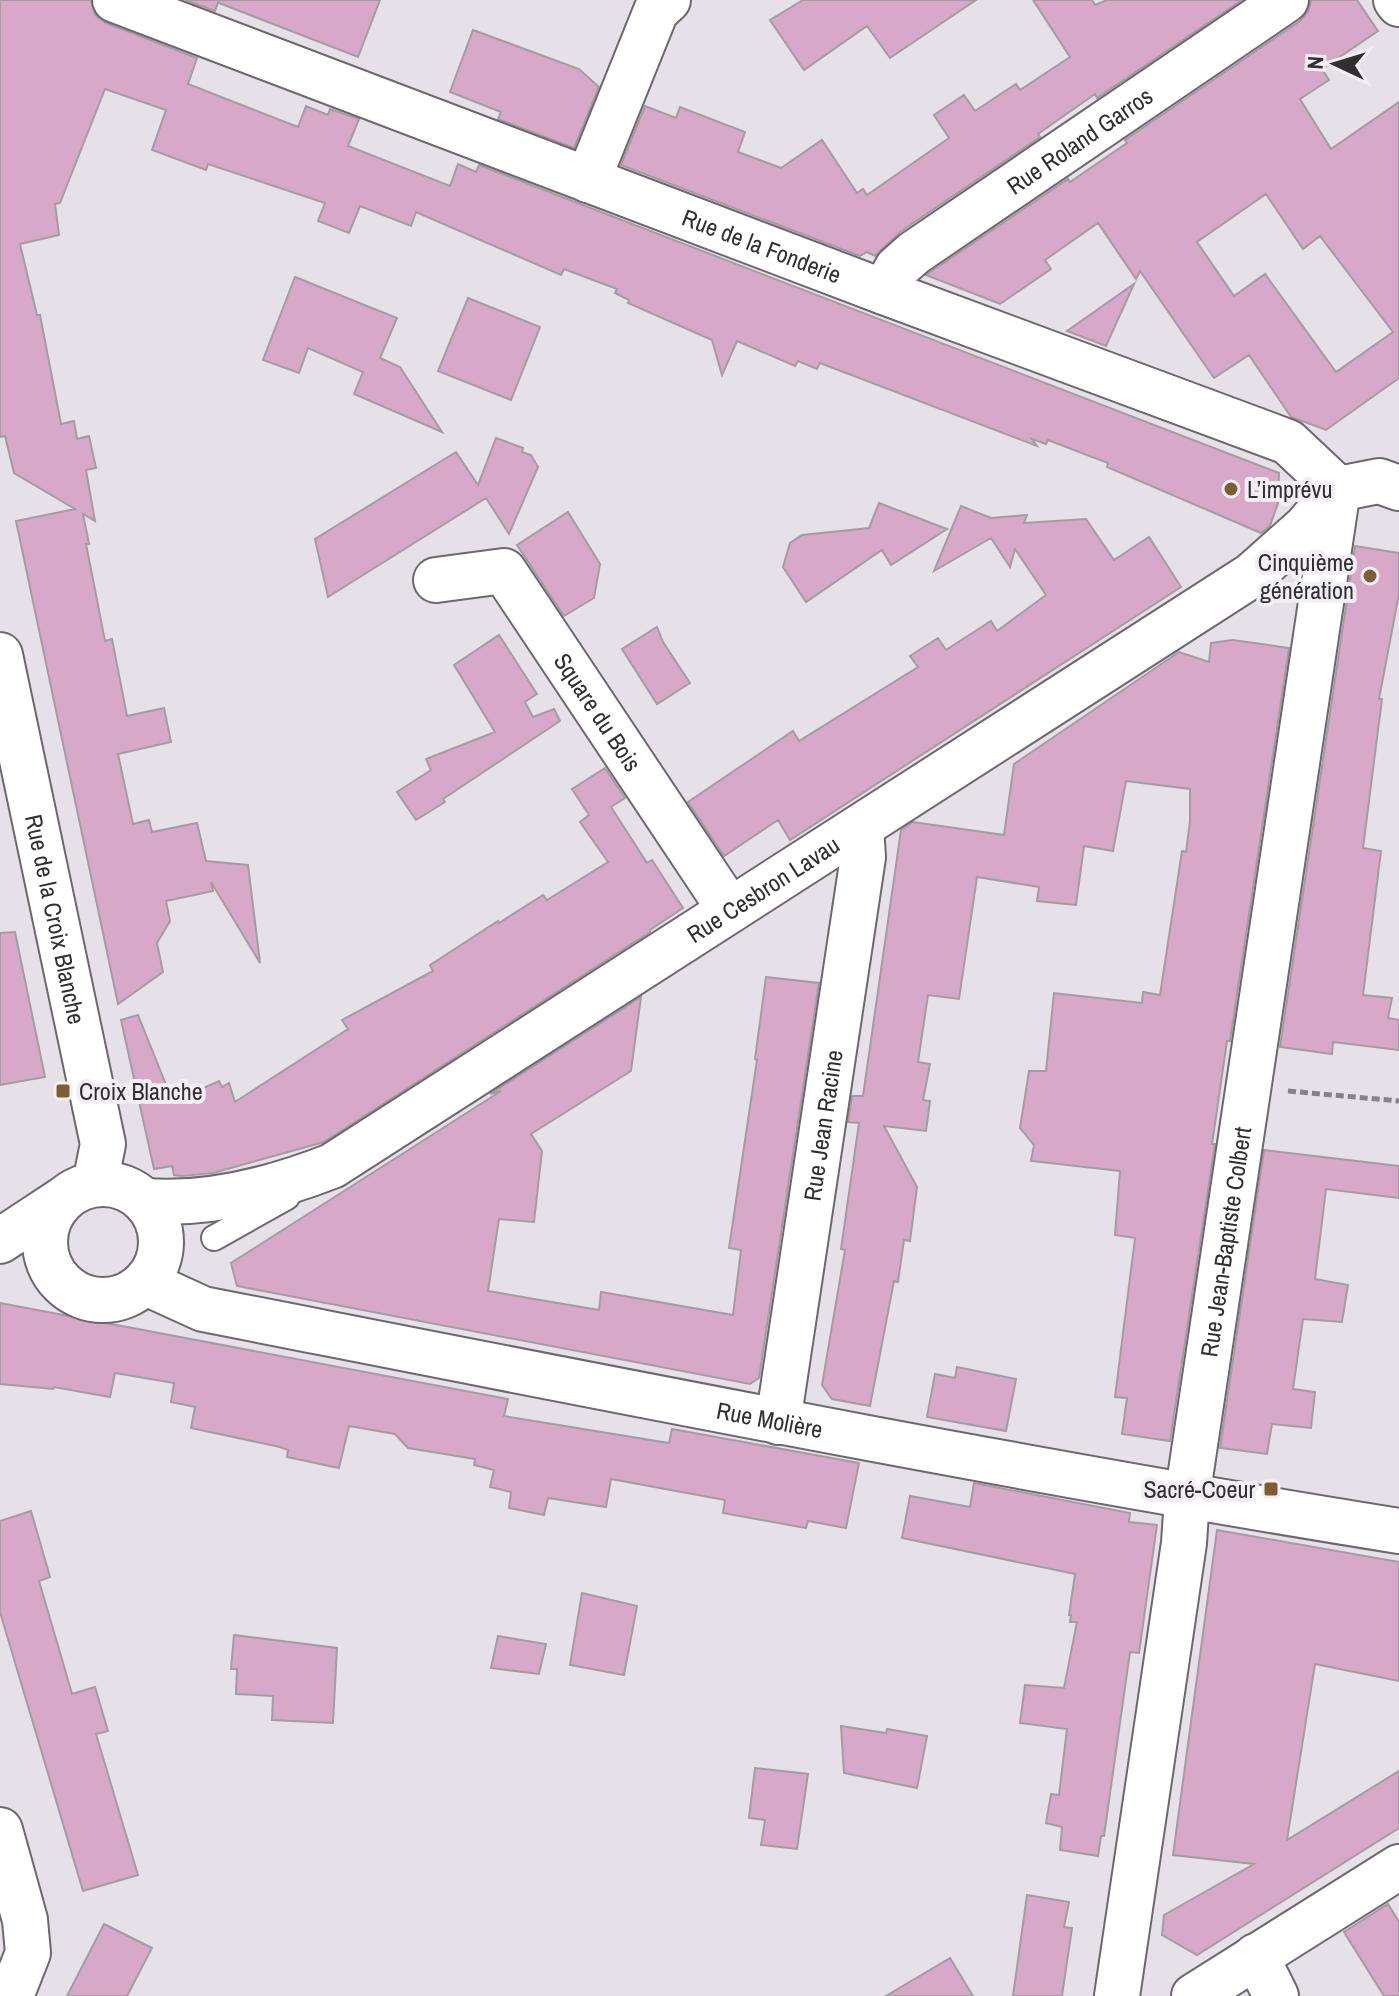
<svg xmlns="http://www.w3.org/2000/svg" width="1399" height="1996" font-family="'Archivo Narrow',sans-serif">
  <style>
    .building { fill: #d7a8c8; stroke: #a59ca2; stroke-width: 2; fill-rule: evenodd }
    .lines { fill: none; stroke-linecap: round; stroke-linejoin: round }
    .service-casing { stroke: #6d686f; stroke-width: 28 }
    .minor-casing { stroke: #6d686f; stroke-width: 48 }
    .path { stroke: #868288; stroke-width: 5; stroke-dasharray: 8 4; stroke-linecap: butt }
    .service { stroke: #fff; stroke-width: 24 }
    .minor { stroke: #fff; stroke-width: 44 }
    .poi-dot { fill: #7d5e33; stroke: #f3edf6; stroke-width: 3 }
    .labels { text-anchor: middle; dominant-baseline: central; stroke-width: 8; stroke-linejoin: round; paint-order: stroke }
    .street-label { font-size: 24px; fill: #312f32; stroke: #f3edf6 }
    .poi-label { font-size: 24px; fill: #312f32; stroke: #f3edf6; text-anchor: start }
  </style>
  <rect width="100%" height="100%" fill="#e6e0e9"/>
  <path class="building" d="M0 0H91L95 15 106 23 197 58 188 84 298 127 306 106 328 115 330 109 359 119 348 146 450 186 458 164 476 172 479 165 1279 473 1278 503 1270 526 1261 533 1107 467 1108 463 1048 440 1046 444 1032 439 1037 446 820 363 817 369 798 361 795 366 737 341 722 375 712 340 628 303 629 300 615 293 617 289 564 269 561 275 416 212 411 226 360 206 349 233 318 221 325 203 208 164 206 170 152 150 166 110 105 89 60 203 55 204 59 235 20 244 37 315H40L61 424 74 421 77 439 89 436 96 468 86 470 95 521 83 514 89 544H86L105 641 112 639 127 716 164 708 171 742 118 754 133 824 149 820 152 832 197 823 206 861 248 865 260 963 211 882 213 891 166 901 170 921 157 943 163 972 118 1004 16 521 75 509 14 473 5 436 0 437Z
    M185 0H219L215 11Z
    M219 0H380L358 57 219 3Z
    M803 0H976L890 58 867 26 804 70 770 20Z
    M1033 0H1092L1095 5 1107 0H1242L1097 98 1095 94 1038 134 1040 137 900 232 875 256 867 252 860 256 621 165 645 106 676 118 680 107 745 132 738 152 781 168 822 140 857 193 863 189 867 195 949 138 934 115 964 95 975 111 1016 84 1020 90 1070 57Z
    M1311 0H1357L1378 31 1322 69 1329 80 1300 99 1331 149 1399 102V378L1326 430 1291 417 1249 355 1214 378 1140 271 1136 279 1098 223 1045 260 1051 269 1000 304 926 275 1068 179 1070 182 1127 143 1125 140 1300 21 1308 12ZM1266 194 1303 249 1320 236 1393 332 1336 372 1265 274 1234 296 1197 242Z
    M473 30 579 69 599 87 574 148 498 119 501 112 450 92Z
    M295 277 397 318 380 358 400 367 442 432 354 394 363 372 308 348 299 373 263 360Z
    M1134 284 1106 346 1067 331Z
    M468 298 540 327 511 400 438 371Z
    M496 438 523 448 522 452 531 455 538 467 509 534 486 498 328 597 315 539 456 452 478 485Z
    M879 503 947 529 891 565 882 550 806 602 783 567 790 543 802 535 869 528Z
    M961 506 991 518 1027 515 1024 523 1086 519 1114 560 1149 537 1181 587 790 840 778 820 724 856 688 802 793 731 799 741 918 667 910 656 938 638 946 650 991 621 997 631 1046 595 1015 549 1010 567 991 538 934 571Z
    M568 512 600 564 594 598 564 616 517 545Z
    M1355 546 1399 553V594L1379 699H1382L1363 848 1381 851 1363 995 1392 998 1388 1018 1399 1020V1050L1333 1042 1332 1054 1280 1047Z
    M657 627 663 642 690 683 657 704 622 649Z
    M499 635 537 694 525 702 533 717 554 709 560 721 443 799 445 802 416 820 397 792 431 770 426 759 495 732 454 665Z
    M1233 640 1289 648 1230 1041H1227L1212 1144H1215L1170 1441 1122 1434 1127 1398 1115 1397 1135 1238 1115 1235 1120 1171 1031 1161 1034 1145 1020 1128 1029 1071H1046L1054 993 1142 1003 1143 992 1160 995 1182 851 1186 852 1190 821V789L1126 781 1113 851 1084 846 1076 905 1037 901 1039 887 977 877 959 999 928 995 918 1062 930 1064 923 1100 930 1101 926 1131 884 1126 917 1187 910 1241 904 1240 898 1282 894 1281 870 1406 832 1399 822 1385 845 1250 841 1249 859 1123 848 1122 852 1096H863L901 830 913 822 1004 835 1014 764 1179 652 1209 662 1211 643Z
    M605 768 625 798 611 807 647 863 652 860 683 908 650 930V932L324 1142 213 1173 182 1176 174 1175 172 1166 154 1169 121 1020 138 1015 169 1092 197 1091 219 1081 222 1087 229 1083 235 1102 348 1029 342 1020 433 971 430 965 498 921 499 923 543 895 547 900 608 862 580 822 589 815 572 789Z
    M15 932 45 1077 0 1085V933Z
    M766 977 819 983 759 1378 750 1384 237 1286 231 1263 501 1091 490 1094 641 997 631 1071 531 1134 542 1151 534 1222 499 1219 488 1291 599 1310 601 1292 733 1315 741 1250 729 1248 757 1060 755 1059Z
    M1264 1150 1399 1166V1198L1326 1189 1315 1279 1348 1285 1342 1322 1303 1319 1293 1389 1315 1392 1311 1428 1272 1424 1267 1454 1220 1448Z
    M0 1303 508 1399 504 1416 669 1443 672 1429 859 1463 846 1528 808 1521 806 1528 723 1513 725 1500 611 1479 606 1507 548 1498 544 1515 509 1508 511 1492 490 1487 494 1470 474 1465 475 1459 408 1448 395 1434 349 1426 339 1468 287 1457 288 1450 280 1447 191 1428 195 1407 171 1402 174 1383 115 1373 110 1397 54 1387 53 1389 0 1384Z
    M957 1367 1016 1379 1006 1431 927 1417 935 1374 955 1378Z
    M974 1483 1130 1513 1129 1522 1157 1525 1139 1653 1130 1652 1104 1836H1101L1098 1856 1060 1850 1062 1827 1046 1823 1051 1794 1059 1795 1067 1729 1020 1723 1025 1685 1064 1688 1077 1622H1070L1071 1615H1069L1075 1574 902 1538 910 1496 970 1507Z
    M31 1511 50 1577 39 1581 59 1649 72 1694 95 1687 108 1731 96 1734 138 1875 83 1891 0 1612V1521Z
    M1217 1530 1399 1562V1681L1315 1664 1287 1840 1399 1771V1828L1197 1955 1162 1935 1164 1915 1254 1864 1173 1855Z
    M582 1593 637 1606 624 1675 570 1665Z
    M234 1635 337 1648 333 1723 272 1720 273 1696 236 1694 237 1669H231Z
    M498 1636 546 1644 539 1674 491 1668Z
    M841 1726 886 1733 887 1729 927 1736 917 1788 844 1773Z
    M755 1768 808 1774 797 1849 761 1845 765 1820 749 1818Z
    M1027 1895 1069 1902 1064 1927 1072 1928 1062 1996H1013Z
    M1388 1904 1399 1922V1996H1384L1344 1932Z
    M104 1924 152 1948 127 1996H67Z
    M950 1958 973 1996H886Z"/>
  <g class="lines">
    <g class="service-casing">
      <path id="service" d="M214 1238 287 1197"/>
    </g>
    <g class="minor-casing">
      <g id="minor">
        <path id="s1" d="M115 0 884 292 1288 442 1338 489"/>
        <path d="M1396 0 1399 4"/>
        <path d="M588 180 656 11 668 0"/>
        <path id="s2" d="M884 292 897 268 914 253 1286 0"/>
        <path d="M1338 489 1379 481 1399 488"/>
        <path id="s3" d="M436 580 504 571 730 910"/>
        <path id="s4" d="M0 655 103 1144 95 1184"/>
        <circle cx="103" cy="1242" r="58"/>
        <path id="s5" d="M145 1201C209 1206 273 1189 332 1166L1252 575 1306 527 1338 489"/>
        <path d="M0 1241 62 1200"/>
        <path id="s6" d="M146 1283 203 1309C601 1387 999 1467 1399 1531"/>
        <path id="s7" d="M778 1422 863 857 861 827"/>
        <path d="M0 1830 25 1920 28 1953 11 1996"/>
        <path d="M1256 1956 1276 1996"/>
        <path id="s8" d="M1117 1996 1184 1543 1187 1498 1338 489"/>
        <path d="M1194 1996 1399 1867"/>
      </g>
    </g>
    <path class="path" d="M1288 1091 1399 1101"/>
    <use href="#service" class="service"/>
    <use href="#minor" class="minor"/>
  </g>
  <g class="poi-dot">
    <circle cx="1231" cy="489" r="8"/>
    <circle cx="1370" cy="576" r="8"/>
    <rect x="55" y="1083" width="16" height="16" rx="4"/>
    <rect x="1263" y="1481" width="16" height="16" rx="4"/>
  </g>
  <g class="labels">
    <g class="street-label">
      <text stroke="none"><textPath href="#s2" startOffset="250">Rue Roland Garros</textPath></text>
      <text stroke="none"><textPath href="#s1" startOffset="692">Rue de la Fonderie</textPath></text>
      <text stroke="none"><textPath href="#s3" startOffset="238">Square du Bois</textPath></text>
      <text stroke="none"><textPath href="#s5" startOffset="704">Rue Cesbron Lavau</textPath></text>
      <text stroke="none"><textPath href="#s4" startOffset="270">Rue de la Croix Blanche</textPath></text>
      <text stroke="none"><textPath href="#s7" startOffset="300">Rue Jean Racine</textPath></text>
      <text stroke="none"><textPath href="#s8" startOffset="762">Rue Jean-Baptiste Colbert</textPath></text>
      <text stroke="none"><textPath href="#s6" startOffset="640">Rue Molière</textPath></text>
    </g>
    <g class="poi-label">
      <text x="1247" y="489">L’imprévu</text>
      <text x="1354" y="562" text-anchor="end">Cinquième<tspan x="1354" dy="28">génération</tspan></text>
      <text x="79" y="1091">Croix Blanche</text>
      <text x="1255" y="1489" text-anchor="end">Sacré-Coeur</text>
    </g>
  </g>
  <g transform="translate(1335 64) rotate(274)" stroke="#f3edf6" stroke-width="6" paint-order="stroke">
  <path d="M0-6L14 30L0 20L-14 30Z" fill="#312f32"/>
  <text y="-12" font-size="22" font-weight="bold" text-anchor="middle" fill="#312f32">N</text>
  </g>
</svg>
